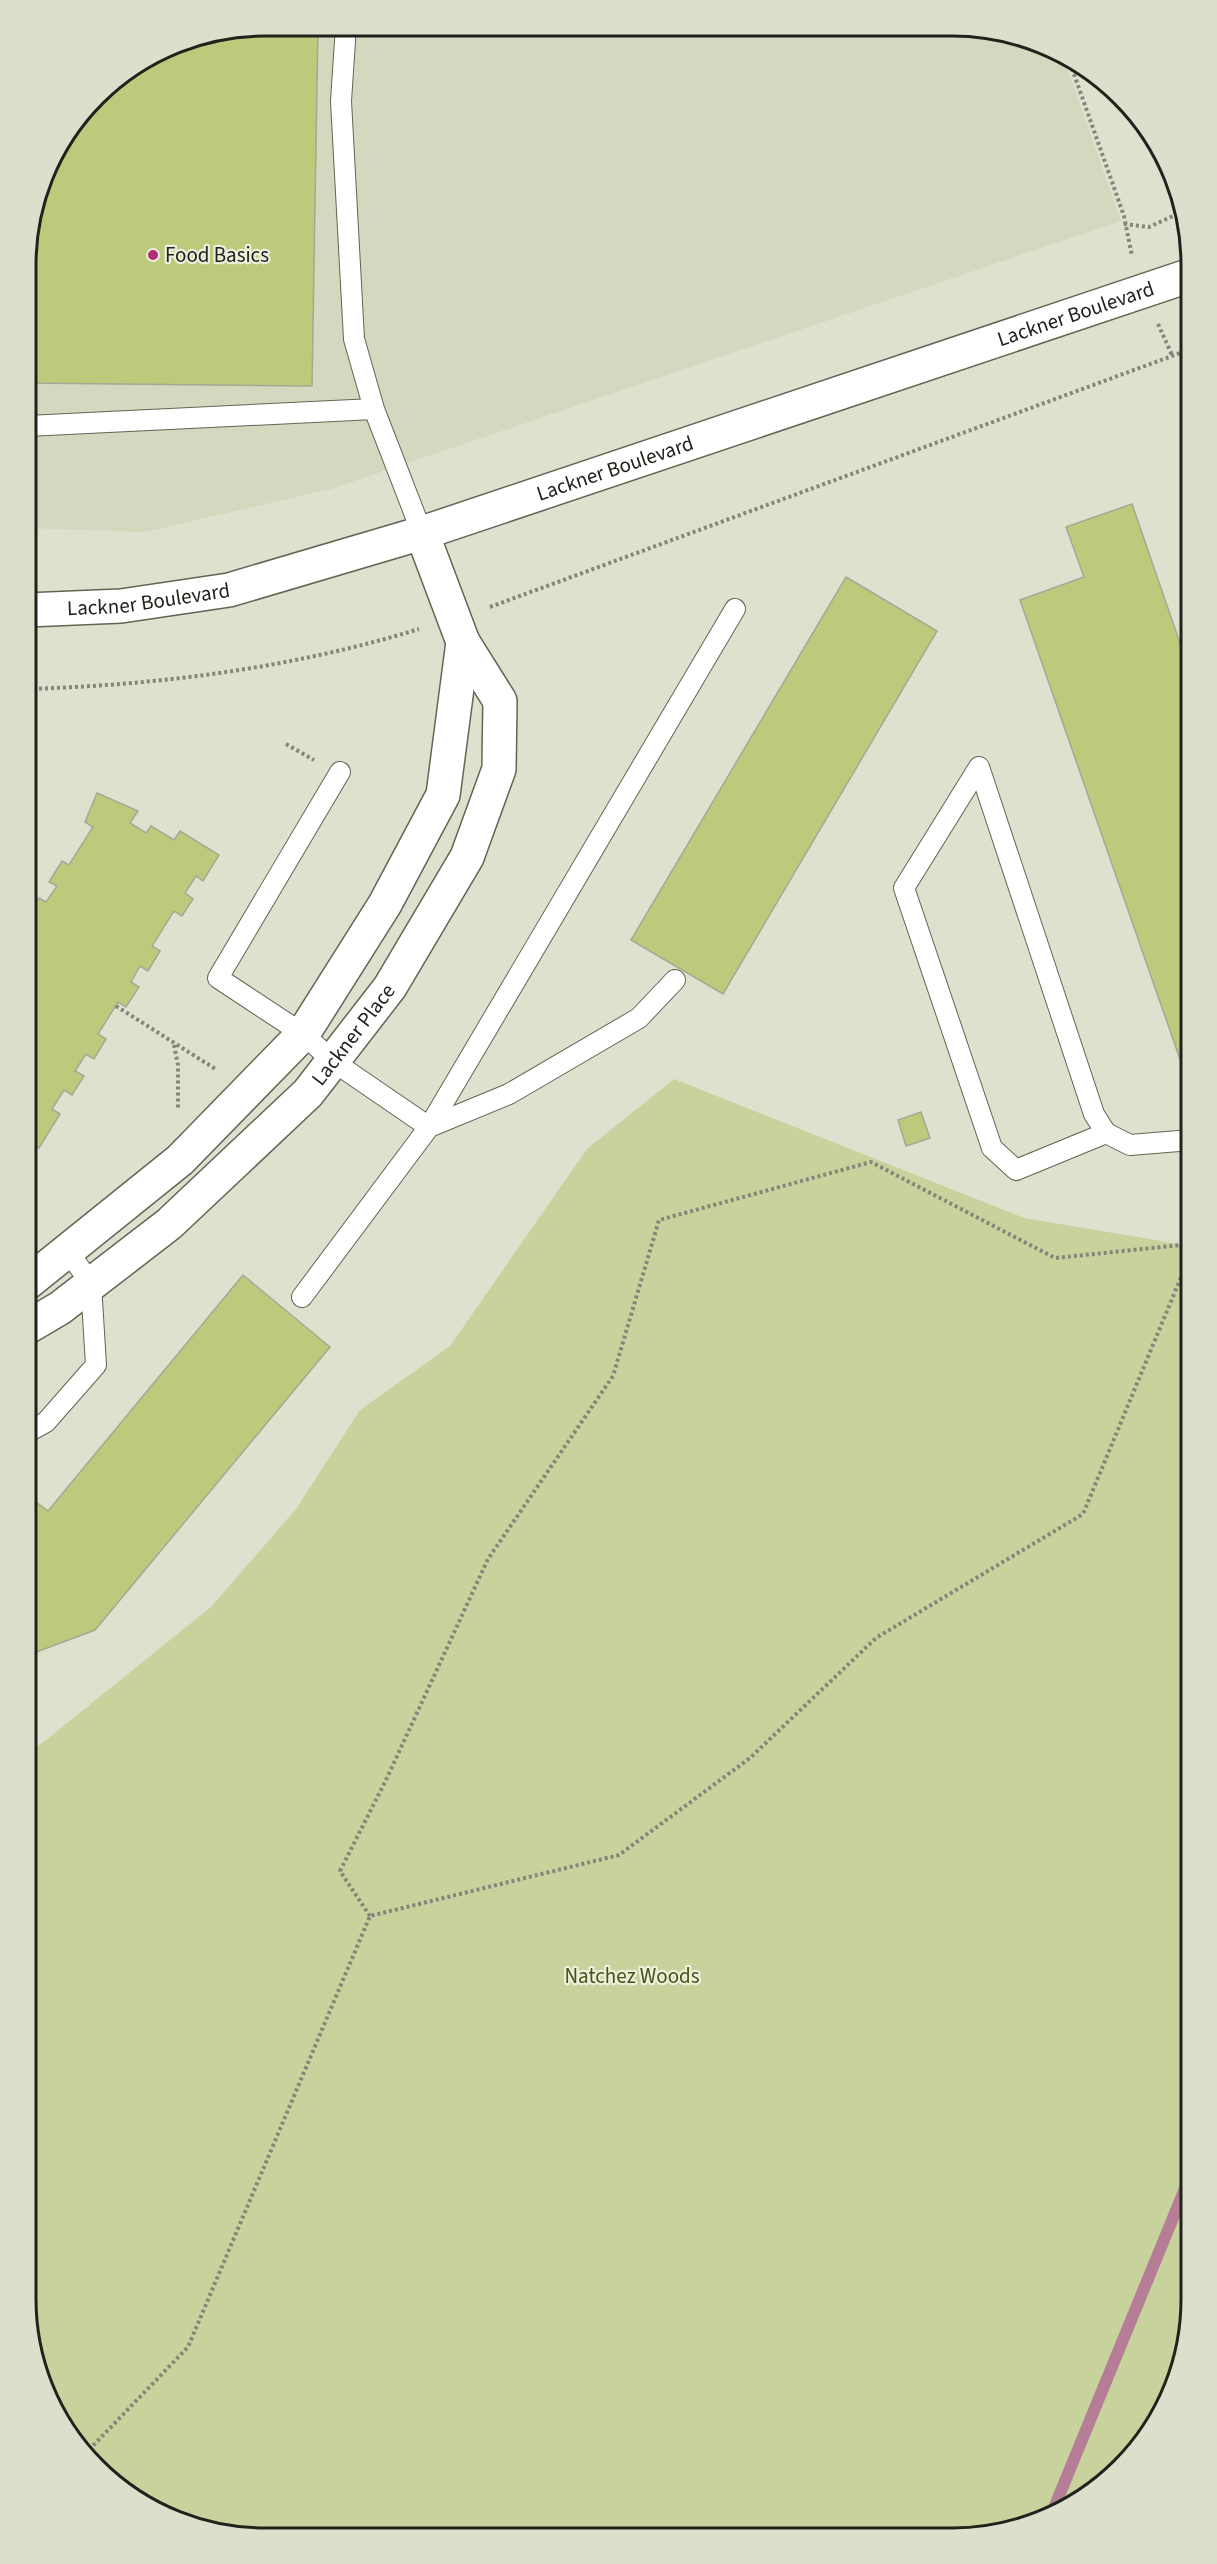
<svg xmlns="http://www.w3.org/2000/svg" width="1217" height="2564" font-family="'Source Sans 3',sans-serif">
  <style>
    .built { fill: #d3d9be }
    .green { fill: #c7d29d }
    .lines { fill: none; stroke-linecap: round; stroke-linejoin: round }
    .stream { stroke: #b67e96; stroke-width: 12 }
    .building { fill: #bccb7b; stroke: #a4a895; stroke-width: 1.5 }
    .service-casing { stroke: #616553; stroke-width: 22 }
    .minor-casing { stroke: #616553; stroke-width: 36 }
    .secondary-casing { stroke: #616553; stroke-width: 36 }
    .path { stroke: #838678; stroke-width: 4; stroke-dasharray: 3 3; stroke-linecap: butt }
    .service { stroke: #fff; stroke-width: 20 }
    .minor { stroke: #fff; stroke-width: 33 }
    .secondary { stroke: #fff; stroke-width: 33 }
    .poi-dot { fill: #b22f78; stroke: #ebefdb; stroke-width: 2 }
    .labels { text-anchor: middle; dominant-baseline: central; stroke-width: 4.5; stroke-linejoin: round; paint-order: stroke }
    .poi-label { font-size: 21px; fill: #20221b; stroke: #ebefdb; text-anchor: start }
    .street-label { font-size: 21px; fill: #20221b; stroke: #ebefdb }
    .park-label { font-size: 21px; fill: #485116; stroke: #ebefdb }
    .rim { fill: none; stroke: #20221b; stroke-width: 3 }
  </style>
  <rect width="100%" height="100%" fill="#dde2ce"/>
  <path class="built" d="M265 26 998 30 1062 53 1121 221 331 489 145 532 27 528 28 234 50 159 107 85 174 44Z"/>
  <path class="green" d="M674 1079 1024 1218 1191 1246V2315L1173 2390 1142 2445 1085 2498 1014 2530 952 2538 219 2534 159 2514 107 2479 66 2432 34 2361 26 2299V1756L211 1607 296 1509 360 1410 450 1346 587 1149Z"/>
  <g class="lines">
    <path class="stream" d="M1052 2513 1191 2174"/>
  </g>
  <path class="building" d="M265 25 318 26 312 386 27 383 28 234 50 159 107 85 174 44Z
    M1132 504 1191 675 1190 1088 1020 600 1084 577 1066 527Z
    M846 577 937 631 723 994 631 940Z
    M97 793 138 811 130 823 146 833 151 826 174 840 180 831 219 855 203 881 196 876 185 893 193 899 182 916 174 911 152 946 160 951 148 971 140 966 131 982 139 987 126 1007 118 1002 98 1034 106 1039 94 1059 86 1054 75 1071 84 1076 72 1095 64 1090 52 1109 60 1114 39 1148 27 1141V934L34 922 27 917 39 898 46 902 57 886 49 882 62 861 69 865 93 827 85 822Z
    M921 1112 930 1138 906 1146 898 1120Z
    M243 1275 330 1347 95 1630 26 1656V1509L36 1502 48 1511Z"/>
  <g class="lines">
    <g class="service-casing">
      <path id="service" d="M346 26 341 101 354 339 374 409 422 533
        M27 426 374 409
        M340 772 218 978 303 1034 334 1062 429 1127 735 609
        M1106 1133 1016 1170 992 1148 904 888 979 767 1094 1114 1106 1133 1130 1145 1191 1140
        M302 1297 429 1127 509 1094 639 1018 675 980
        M26 1433 46 1422 96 1365 91 1284 68 1251"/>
    </g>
    <g class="minor-casing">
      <g id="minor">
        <path d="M26 1284 180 1160 303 1034 385 904 443 795 463 642"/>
        <path id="s1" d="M26 1328 60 1308 169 1224 308 1093 390 987 467 857 499 769 500 701 463 642 422 533"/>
      </g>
    </g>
    <g class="secondary-casing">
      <g id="secondary">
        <path id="s2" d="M27 610 121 606 229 590 422 533 1191 275"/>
      </g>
    </g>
    <path class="path" d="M1068 57 1124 216 1132 256
      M1124 224 1149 227 1184 211
      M1158 324 1172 355
      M490 607 1191 349
      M27 689C160 685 292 668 419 629
      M286 744 314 760
      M116 1006 217 1070
      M174 1045 178 1065V1109
      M370 1916 340 1871 386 1780 488 1559 613 1376 659 1220 871 1162 1055 1258 1191 1244
      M85 2454 188 2347 370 1916 619 1855 750 1758 876 1638 1083 1514 1191 1253"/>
    <use href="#service" class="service"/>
    <use href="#minor" class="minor"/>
    <use href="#secondary" class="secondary"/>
  </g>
  <circle class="poi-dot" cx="153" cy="255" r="6"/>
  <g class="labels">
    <g class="poi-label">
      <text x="165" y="255">Food Basics</text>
    </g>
    <g class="street-label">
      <text stroke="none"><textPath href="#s2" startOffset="1094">Lackner Boulevard</textPath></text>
      <text stroke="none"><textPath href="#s2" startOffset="608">Lackner Boulevard</textPath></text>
      <text stroke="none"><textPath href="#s2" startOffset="122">Lackner Boulevard</textPath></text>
      <text stroke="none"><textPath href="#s1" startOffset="442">Lackner Place</textPath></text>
    </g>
    <g class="park-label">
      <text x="632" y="1976">Natchez Woods</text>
    </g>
  </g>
  <path d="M0 0H1217V2564H0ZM265 36H952A229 229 0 0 1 1181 265V2299A229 229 0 0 1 952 2528H265A229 229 0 0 1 36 2299V265A229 229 0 0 1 265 36Z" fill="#dbdfcc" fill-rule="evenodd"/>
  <path class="rim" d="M265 36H952A229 229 0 0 1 1181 265V2299A229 229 0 0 1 952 2528H265A229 229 0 0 1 36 2299V265A229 229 0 0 1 265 36Z"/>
</svg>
